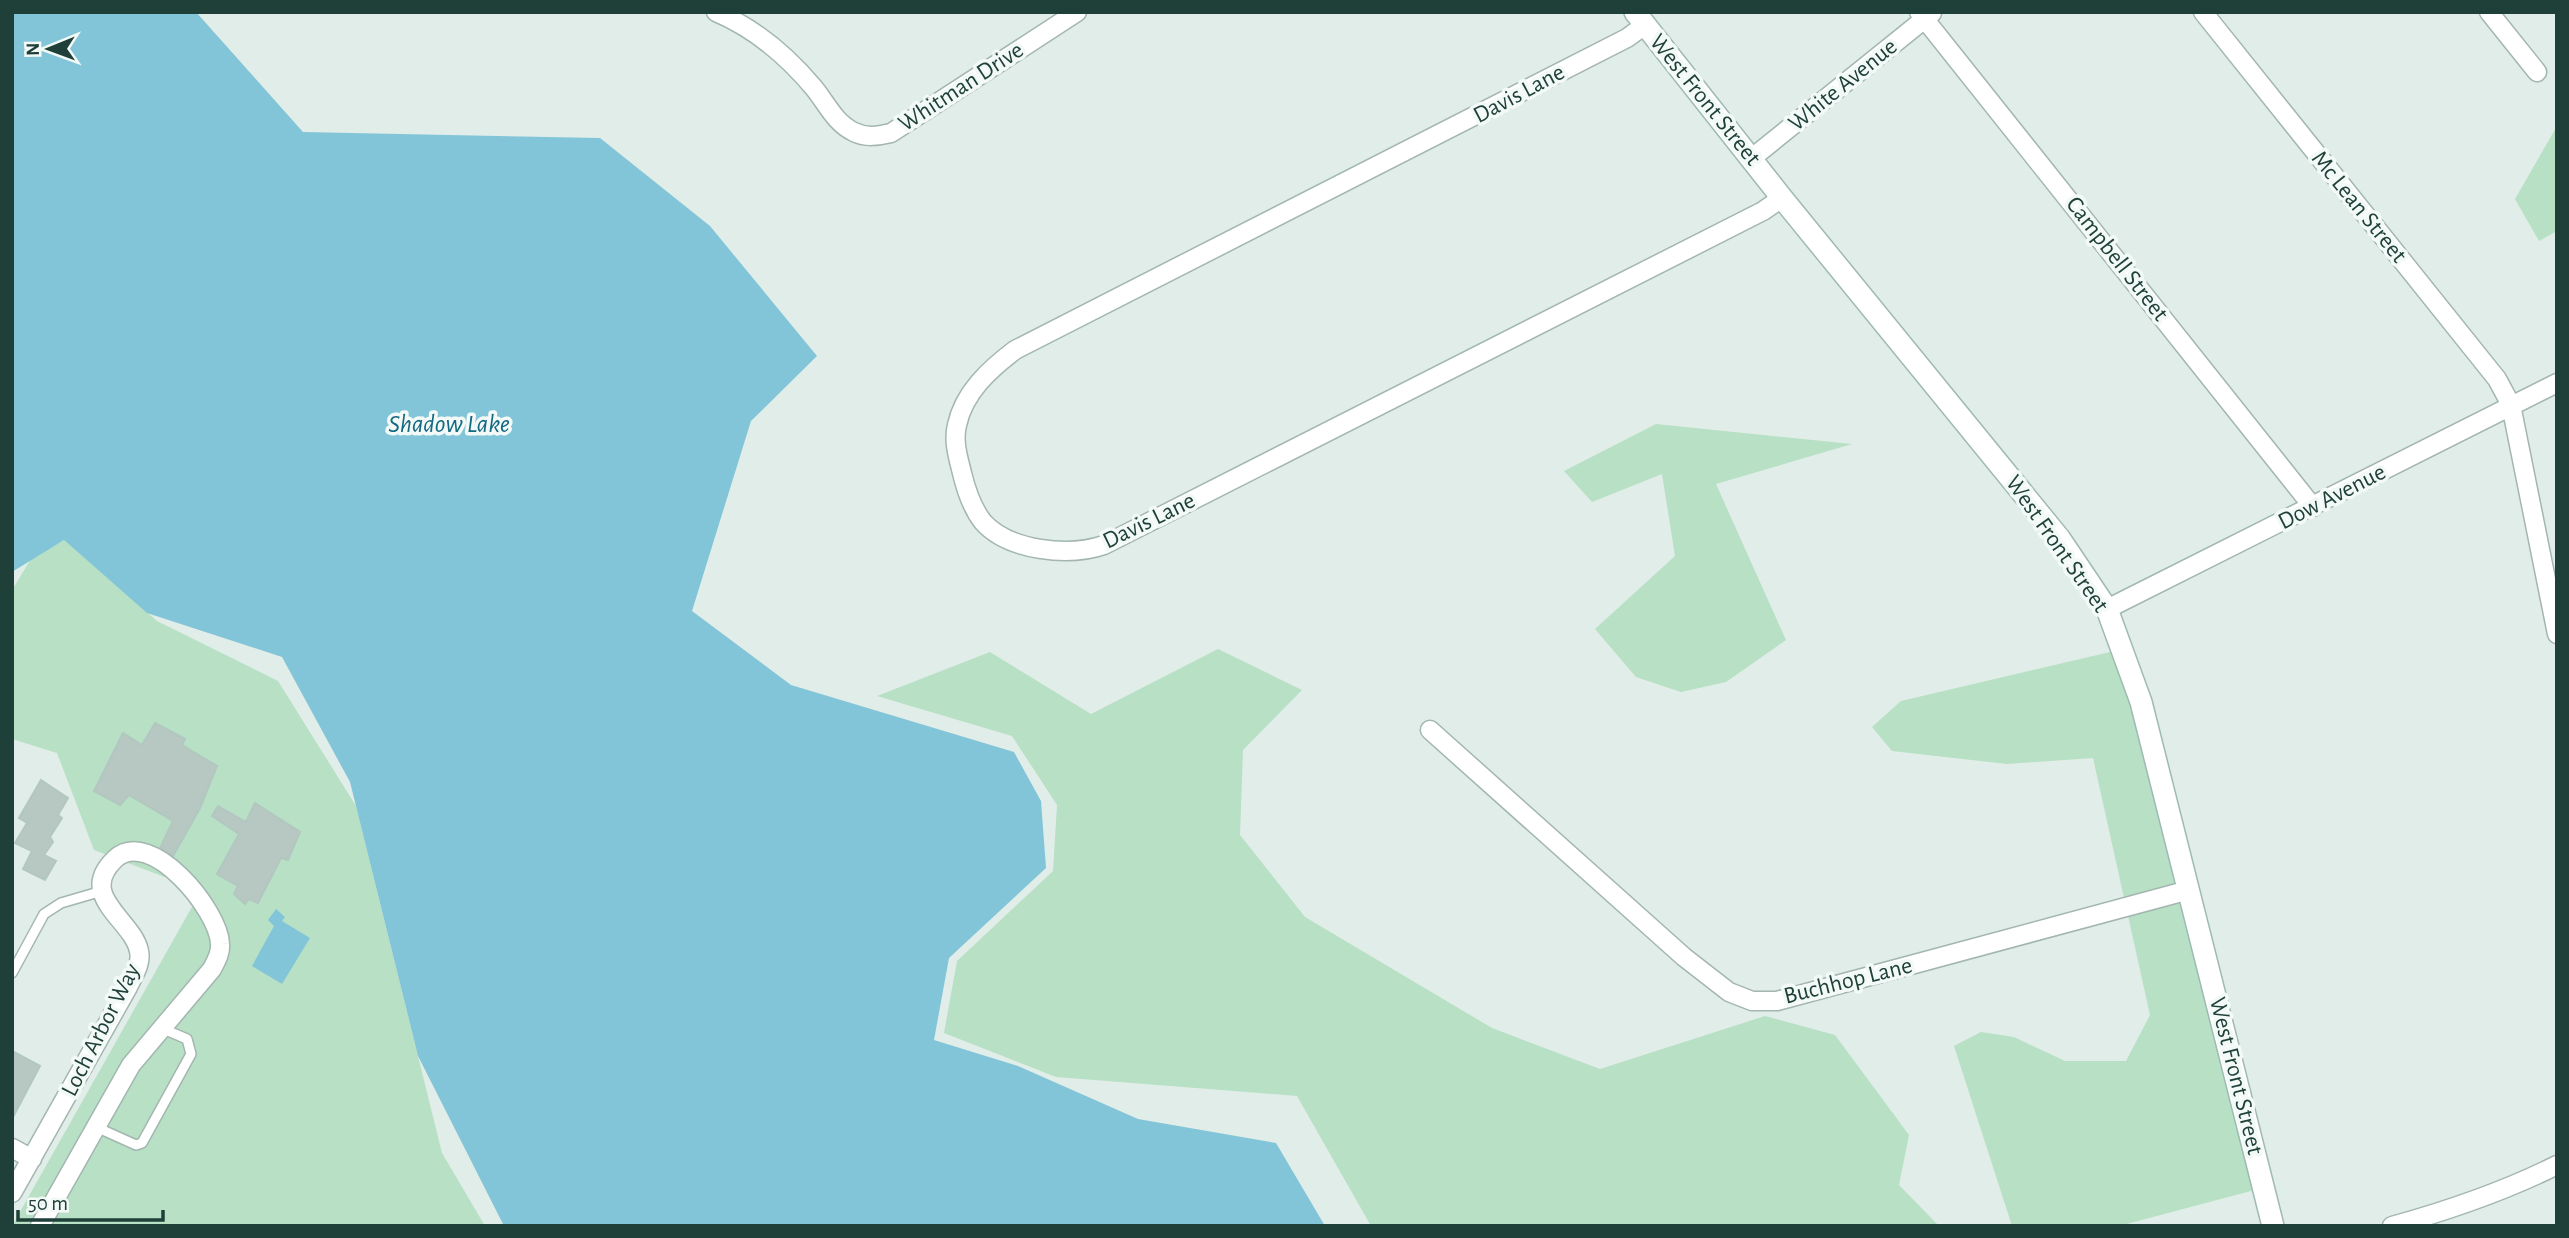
<svg xmlns="http://www.w3.org/2000/svg" width="2569" height="1238" font-family="'Alegreya Sans',sans-serif">
  <style>
    .green { fill: #b7e0c5 }
    .water { fill: #83c5d8 }
    .building { fill: #b6c8c1; stroke: #b2c7c0; stroke-width: 2 }
    .lines { fill: none; stroke-linecap: round; stroke-linejoin: round }
    .lane-casing { stroke: #a3b6b0; stroke-width: 12 }
    .street-casing { stroke: #a3b6b0; stroke-width: 21 }
    .secondary-casing { stroke: #9ebab2; stroke-width: 24 }
    .lane { stroke: #fff; stroke-width: 9 }
    .street { stroke: #fff; stroke-width: 18 }
    .secondary { stroke: #fff; stroke-width: 21 }
    .labels { text-anchor: middle; dominant-baseline: central; stroke-width: 7; stroke-linejoin: round; paint-order: stroke }
    .street-label { font-size: 24px; fill: #1f4039; stroke: #f2f9f6 }
    .water-label { font-size: 26px; font-style: italic; fill: #136882; stroke: #f2f9f6 }
  </style>
  <rect width="100%" height="100%" fill="#e1ede8"/>
  <path class="green" d="M2557 126V231L2539 241 2515 199Z
    M1656 424 1852 444 1716 484 1786 640 1726 682 1681 692 1636 677 1595 629 1675 556 1662 474 1592 502 1564 471Z
    M64 540 157 621 278 681 356 806 442 1153 485 1226H12L201 891 94 850 57 753 12 739V590L31 559Z
    M1218 649 1302 690 1243 750 1240 835 1305 917 1492 1028 1600 1069 1765 1016 1835 1035 1909 1135 1899 1185 1939 1226H1371L1297 1096 1056 1077 944 1033 957 961 1053 871 1057 805 1012 736 877 696 990 652 1091 714Z
    M2123 649 2266 1187 2119 1226H2012L1954 1046 1981 1032 2014 1037 2065 1061H2126L2150 1015 2093 758 2007 764 1892 751 1872 727 1901 701Z"/>
  <path class="water" d="M12 12H196L303 132 600 138 710 226 817 356 751 421 692 611 791 685 1014 752 1041 801 1046 868 949 958 934 1040 1018 1066 1138 1119 1276 1143 1325 1226H504L418 1056 350 782 282 657 147 613 64 540 12 572Z
    M276 909 285 917 282 921 310 938 282 984 252 966 274 926 268 920Z"/>
  <path class="building" d="M155 723 185 739 182 745 217 766 200 808 173 856 160 848 173 821 129 795 120 805 94 791 123 733 142 745Z
    M41 780 68 798 58 815 62 818 50 837 53 842 44 855 56 861 45 880 23 869 32 851 15 843 27 823 19 818Z
    M255 803 300 832 288 860 281 858 258 903 249 899 245 904 234 894 238 886 217 874 239 834 212 816 218 806 246 822Z
    M12 1051 40 1066 12 1119Z"/>
  <g class="lines">
    <g class="lane-casing">
      <path id="lane" d="M12 973 44 914 61 903 102 891
        M96 1127 136 1145 142 1143 191 1054 187 1039 161 1028"/>
    </g>
    <g class="street-casing">
      <path id="street" d="M716 12C754 28 788 57 814 88 827 104 835 123 854 132 866 138 878 136 891 133L1077 12
        M1919 12 2313 507
        M2203 12 2497 379 2511 405 2557 634
        M2489 12 2537 72
        M1645 25 1627 38 1015 350C990 369 964 392 957 425 953 441 958 457 962 473 966 490 972 508 983 522 1009 551 1069 557 1104 545L1763 211 1782 198
        M1752 158 1932 13
        M2107 609 2557 383
        M1430 730 1684 957 1729 992 1752 1001H1777L2189 890
        M12 1148 32 1159
        M12 1193 128 987C133 976 142 964 139 951 133 920 76 896 115 859 150 826 219 910 220 944 221 953 216 961 212 969L131 1065 40 1226
        M2392 1226C2450 1210 2503 1192 2557 1165"/>
    </g>
    <g class="secondary-casing">
      <path id="secondary" d="M1635 12 1782 198 2060 539 2107 609 2141 702 2273 1226"/>
    </g>
    <use href="#lane" class="lane"/>
    <use href="#street" class="street"/>
    <use href="#secondary" class="secondary"/>
  </g>
  <g class="labels">
    <g class="street-label">
      <text transform="translate(1843 85) rotate(-39)">White Avenue</text>
      <text transform="translate(961 87) rotate(-33)">Whitman Drive</text>
      <text transform="translate(1519 94) rotate(-28)">Davis Lane</text>
      <text transform="translate(1705 100) rotate(51)">West Front Street</text>
      <text transform="translate(2359 207) rotate(51)">Mc Lean Street</text>
      <text transform="translate(2117 259) rotate(52)">Campbell Street</text>
      <text transform="translate(2332 497) rotate(-27)">Dow Avenue</text>
      <text transform="translate(1149 521) rotate(-26)">Davis Lane</text>
      <text transform="translate(2057 544) rotate(55)">West Front Street</text>
      <text transform="translate(1848 981) rotate(-14)">Buchhop Lane</text>
      <text transform="translate(101 1030) rotate(-63)">Loch Arbor Way</text>
      <text transform="translate(2236 1076) rotate(76)">West Front Street</text>
    </g>
    <g class="water-label">
      <text x="449" y="424">Shadow Lake</text>
    </g>
  </g>
  <rect width="2569" height="1238" fill="none" stroke="#1f4039" stroke-width="28"/>
  <g transform="translate(49 49) rotate(269)" stroke="#f2f9f6" stroke-width="5" paint-order="stroke">
  <path d="M0-5L12 26L0 18L-12 26Z" fill="#1f4039"/>
  <text y="-10" font-size="19" font-weight="bold" text-anchor="middle" fill="#1f4039">N</text>
  </g>
  <path d="M18 1210v10h145v-10" fill="none" stroke="#1f4039" stroke-width="3.5"/>
  <text x="28" y="1210" font-size="21" fill="#1f4039" stroke="#f2f9f6" stroke-width="5" paint-order="stroke">50 m</text>
</svg>
